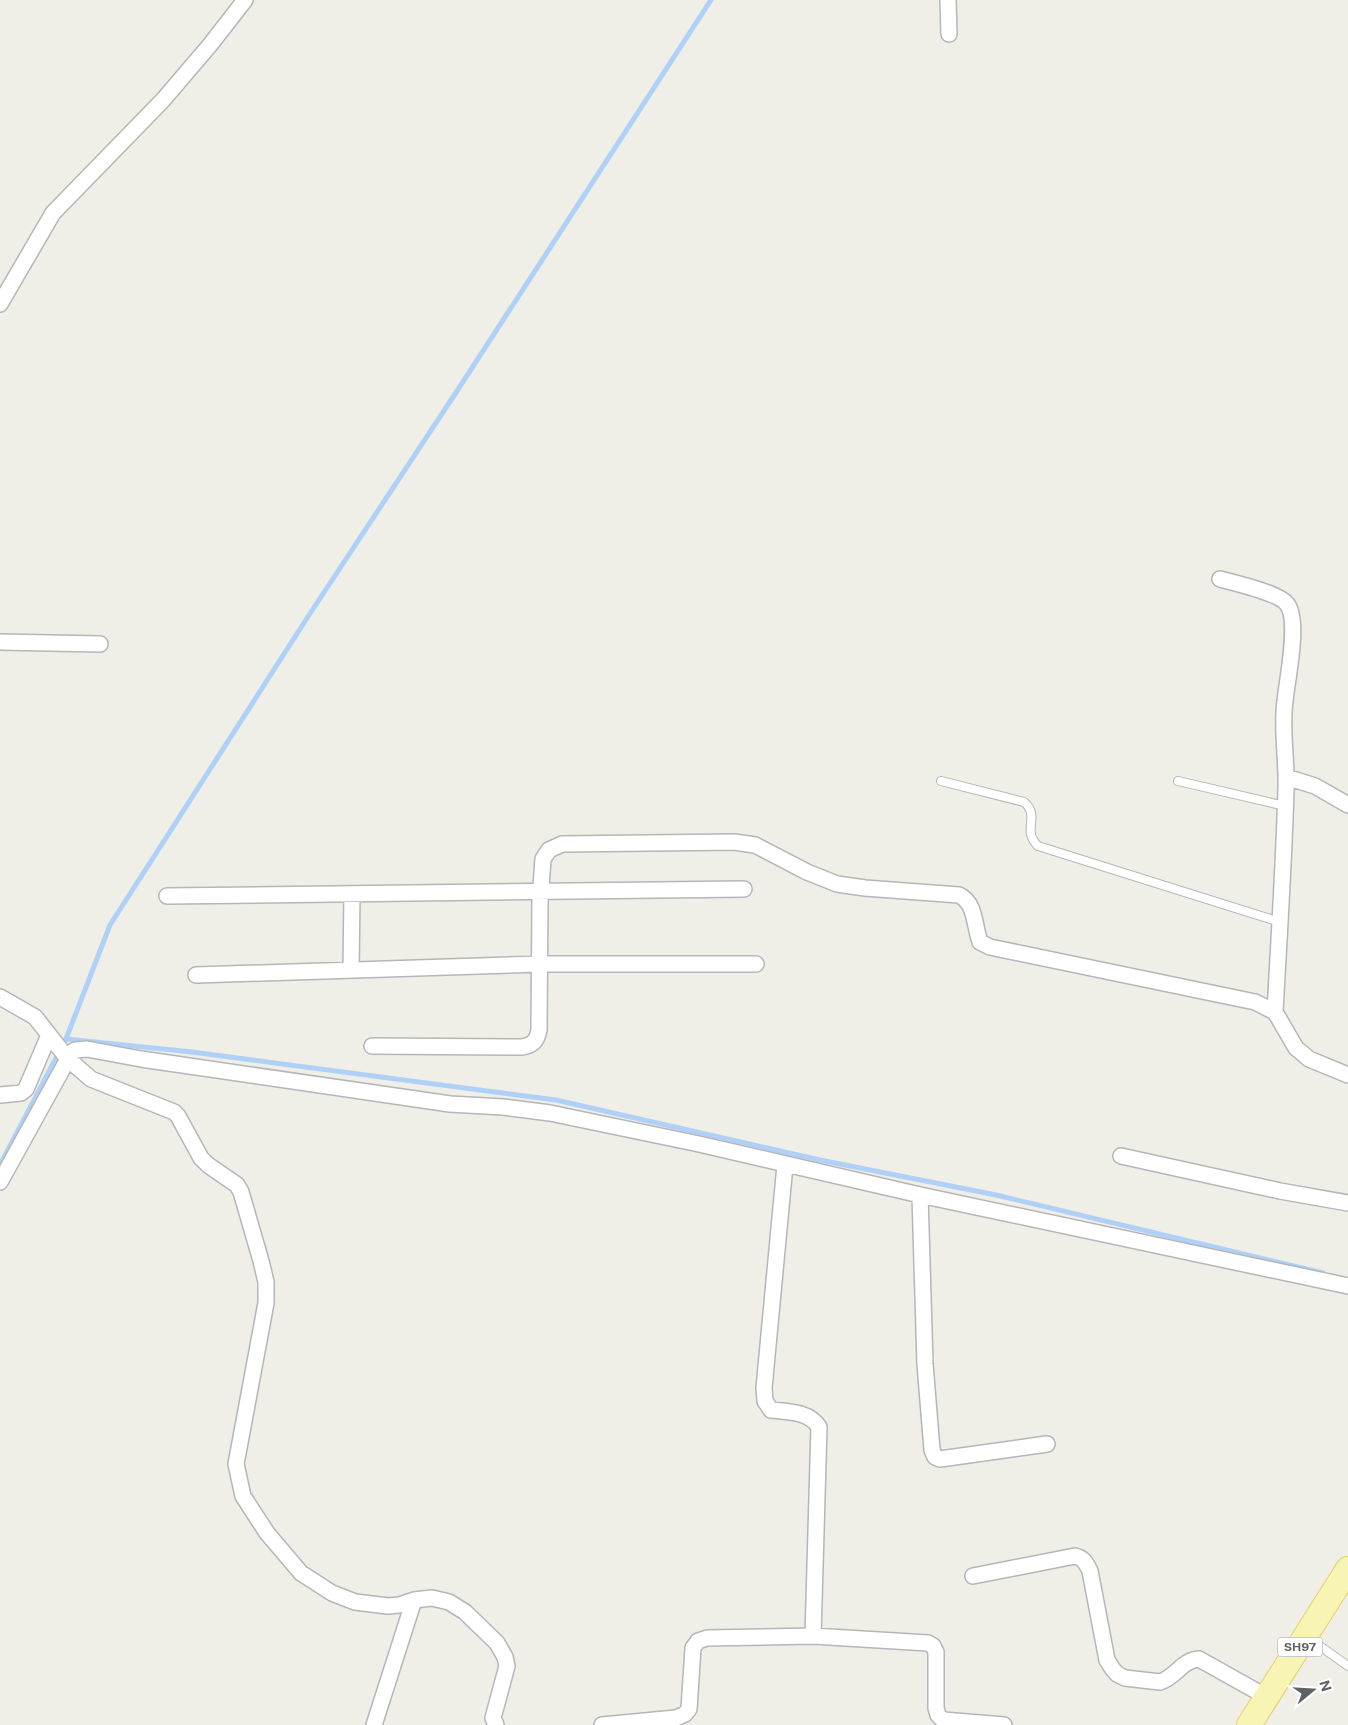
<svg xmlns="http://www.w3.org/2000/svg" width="1348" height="1725" font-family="'Public Sans',sans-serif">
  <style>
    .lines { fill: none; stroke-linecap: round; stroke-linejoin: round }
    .stream { stroke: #afd1f8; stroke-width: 5 }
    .lane-casing { stroke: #b4b6ba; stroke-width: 10 }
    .street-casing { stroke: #b4b6ba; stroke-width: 18 }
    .primary-casing { stroke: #e6cf6a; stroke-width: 26 }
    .lane { stroke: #fff; stroke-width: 8 }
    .street { stroke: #fff; stroke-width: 15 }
    .primary { stroke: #f8f4b3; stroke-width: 24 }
    .labels { text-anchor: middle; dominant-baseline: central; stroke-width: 4.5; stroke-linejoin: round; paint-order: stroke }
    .shield { fill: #fff; stroke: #8f9094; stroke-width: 1 }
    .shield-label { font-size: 12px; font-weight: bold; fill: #5f6166 }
  </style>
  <rect width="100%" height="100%" fill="#efeee7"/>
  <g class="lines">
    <path class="stream" d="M66 1039 192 1052 556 1100 820 1160 996 1195 1323 1273
      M0 1165 66 1039 110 925 309 615 457 391 711 0"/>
    <g class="lane-casing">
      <path id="lane" d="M941 781 1024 802C1041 816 1021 830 1038 846L1280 922
        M1178 781 1285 806
        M1307 1637 1348 1666"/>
    </g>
    <g class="street-casing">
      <path id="street" d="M948 0 949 34
        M0 304 53 213 163 100 210 45 245 0
        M1220 579C1235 583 1279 593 1287 604 1300 620 1287 680 1285 701 1281 728 1287 760 1286 788 1284 863 1279 937 1275 1012
        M0 642 100 644
        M1286 777 1315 786 1348 805
        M167 896 744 889
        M351 970 352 894
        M196 975 539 964H756
        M0 997 35 1017 68 1059 91 1079 174 1112 178 1116 201 1158 208 1165 237 1185 241 1192 261 1261 266 1282V1303L236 1464 243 1496 267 1533 301 1573 332 1593 355 1602 388 1606 399 1605 414 1600 432 1598 449 1602 465 1612 497 1643 505 1657 507 1666 493 1718 496 1725
        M372 1046 522 1047C533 1045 537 1041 539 1030L540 901 543 859 549 850 562 844 734 842 755 845 807 872 837 884 865 888 959 895C976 903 974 926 980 942L990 947 1255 1002 1275 1012 1296 1048 1309 1059 1348 1075
        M66 1056 75 1050 87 1049 141 1059 450 1104 503 1107 550 1113 699 1144 920 1195 1348 1286
        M0 1095 21 1093 26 1089 49 1035
        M1121 1156 1280 1191 1348 1203
        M785 1165 764 1388 765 1401 771 1410C788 1412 809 1411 819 1427L813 1636
        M0 1182 68 1059
        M920 1195 925 1364 932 1450 935 1457 940 1459 1047 1444
        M973 1576 1075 1556C1084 1558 1086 1563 1090 1571L1107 1660 1112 1668 1117 1674 1125 1678 1160 1682C1176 1677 1182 1660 1199 1659L1267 1697
        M374 1725 414 1600
        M602 1725 676 1718 685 1714 689 1709 693 1648 698 1641 707 1638 813 1636 928 1643 933 1646 936 1652V1708L938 1715 943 1720 1004 1725"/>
    </g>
    <g class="primary-casing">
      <path id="primary" d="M1249 1725 1348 1569"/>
    </g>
    <use href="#lane" class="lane"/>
    <use href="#street" class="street"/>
    <use href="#primary" class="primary"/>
  </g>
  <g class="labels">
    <rect class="shield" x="1277.5" y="1637.5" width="45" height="19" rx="4"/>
    <g class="shield-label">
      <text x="1300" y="1647">SH97</text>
    </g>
  </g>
  <g transform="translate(1313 1690) rotate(72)" stroke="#ffffff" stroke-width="4" paint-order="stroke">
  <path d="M0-4L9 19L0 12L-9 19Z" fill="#5f6166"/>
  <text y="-8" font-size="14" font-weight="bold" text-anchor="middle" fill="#5f6166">N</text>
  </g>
</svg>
